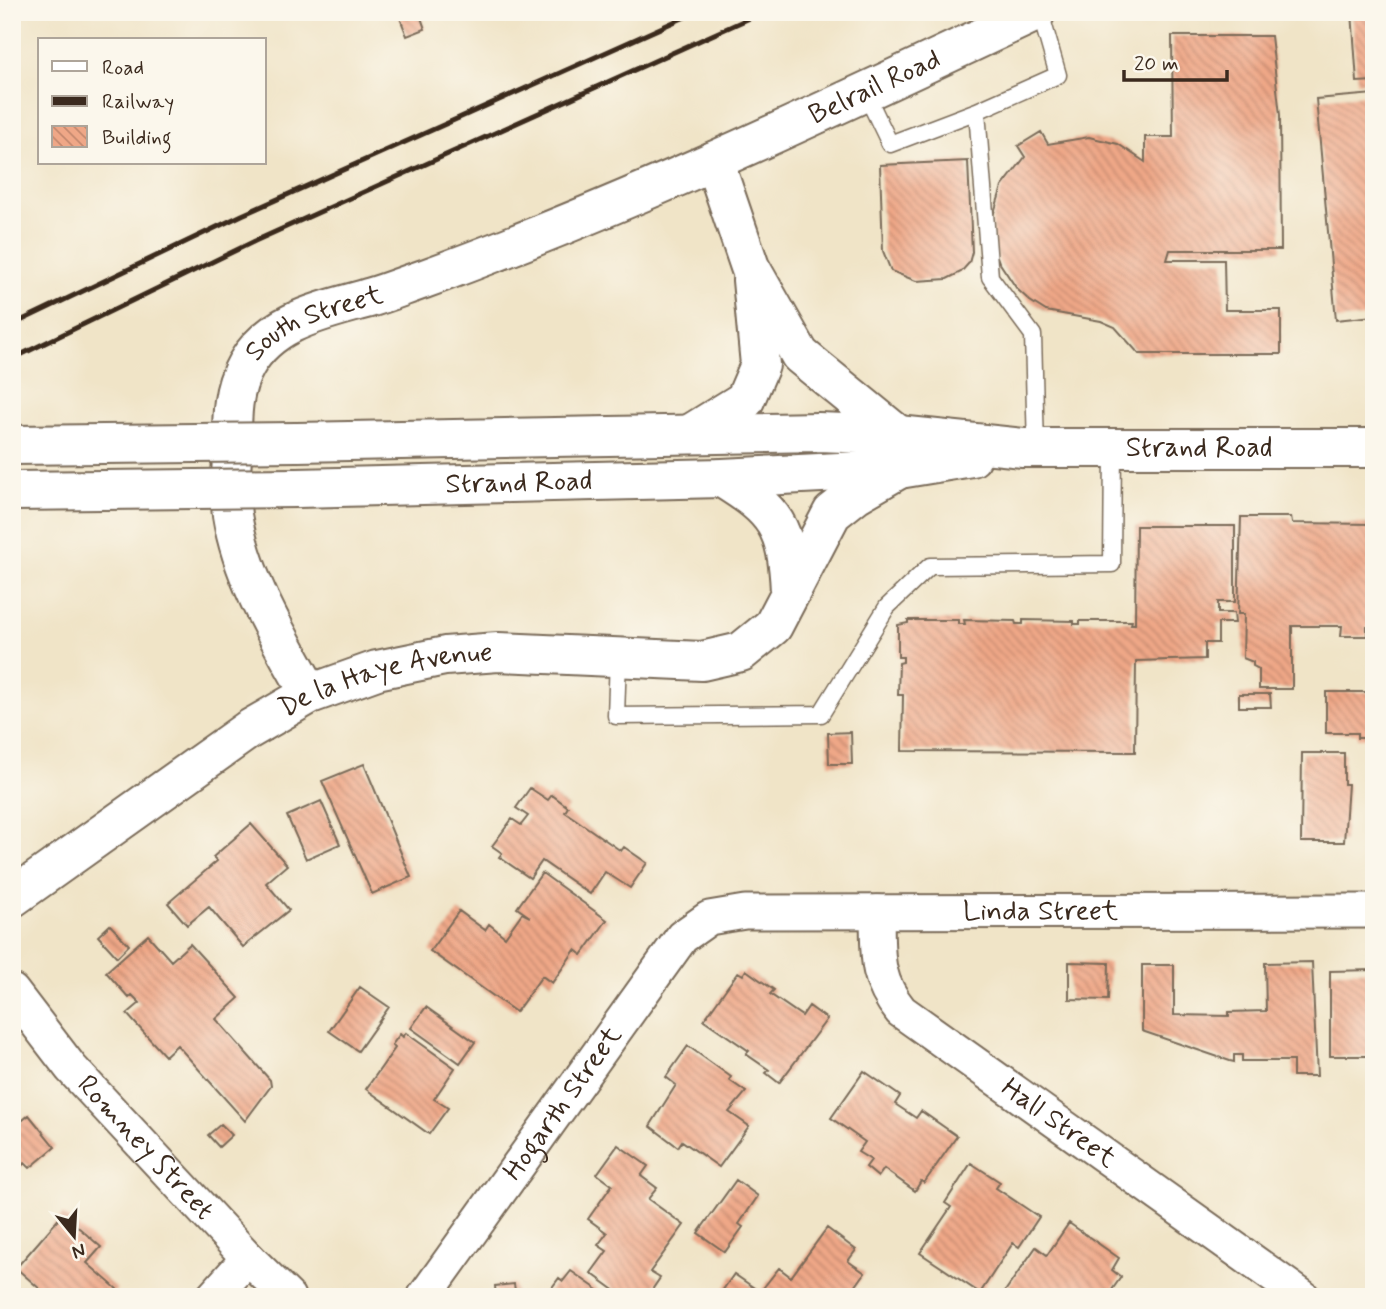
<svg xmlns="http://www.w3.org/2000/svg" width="1386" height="1309" font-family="Mynerve,sans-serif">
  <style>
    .building { fill: url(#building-back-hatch) }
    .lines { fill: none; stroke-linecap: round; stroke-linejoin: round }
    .lane-casing { stroke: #7a6b59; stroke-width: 19 }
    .street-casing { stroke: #7a6b59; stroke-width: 37 }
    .secondary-casing { stroke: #7a6b59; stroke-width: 42 }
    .primary-casing { stroke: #7a6b59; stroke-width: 42 }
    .lane { stroke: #fff; stroke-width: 16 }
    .street { stroke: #fff; stroke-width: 33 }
    .secondary { stroke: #fff; stroke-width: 38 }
    .primary { stroke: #fff; stroke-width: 38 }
    .rail { stroke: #3b2a1e; stroke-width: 5 }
    .primary-bridge-casing { stroke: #7a6b59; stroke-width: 42; stroke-linecap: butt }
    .primary-bridge { stroke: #fff; stroke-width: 38 }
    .labels { text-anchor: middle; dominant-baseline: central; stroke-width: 6; stroke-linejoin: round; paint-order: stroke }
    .street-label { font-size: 28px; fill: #3b2a1e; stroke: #fbf7ec }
  </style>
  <defs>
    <pattern id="building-back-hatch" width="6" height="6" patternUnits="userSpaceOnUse" patternTransform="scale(1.75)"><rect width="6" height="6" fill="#efa787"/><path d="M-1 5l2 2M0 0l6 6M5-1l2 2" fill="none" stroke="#c3886e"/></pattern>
  </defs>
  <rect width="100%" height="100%" fill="#fbf7ec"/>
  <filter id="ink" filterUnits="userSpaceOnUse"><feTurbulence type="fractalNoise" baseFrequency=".0143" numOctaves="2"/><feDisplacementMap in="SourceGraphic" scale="14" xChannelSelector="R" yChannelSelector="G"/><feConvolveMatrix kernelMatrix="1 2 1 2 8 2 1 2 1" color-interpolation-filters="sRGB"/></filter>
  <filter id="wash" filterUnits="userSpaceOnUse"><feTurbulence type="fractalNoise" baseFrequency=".00686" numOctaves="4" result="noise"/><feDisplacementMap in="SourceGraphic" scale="28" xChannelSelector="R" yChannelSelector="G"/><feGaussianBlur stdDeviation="1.57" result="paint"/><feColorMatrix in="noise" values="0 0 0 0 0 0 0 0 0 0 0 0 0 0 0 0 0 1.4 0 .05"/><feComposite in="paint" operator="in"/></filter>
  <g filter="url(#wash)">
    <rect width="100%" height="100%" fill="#f0e4c7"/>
    <g id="blocks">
      <path class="building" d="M215 12H227L228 16 217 17Z
        M419 12 425 29 407 36 400 18Z
        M1352 12H1374V81L1357 82Z
        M1172 36H1271L1280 115 1281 250H1170L1167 260H1224L1225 310H1281V354H1139L1115 327 1101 321 1046 311 1030 301 1017 289 999 262 994 248 992 219 1002 187 1025 157 1018 146 1041 132 1048 144 1089 137 1118 144 1145 162V137H1173Z
        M1374 94V316L1336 320 1316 99Z
        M968 161 972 252 969 263 961 272 947 279 916 281 891 271 883 251 880 165Z
        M1241 517H1291L1292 523 1374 524V627H1367V636H1341L1342 626H1292V689H1259V669L1253 666V662L1243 658 1244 614H1238Z
        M1136 526H1235V602H1218V613H1234L1235 623H1218V643H1205V659L1136 661 1135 752 902 751 903 695H898L899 663 903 662V657H898V625L908 623V620H958V624H965L964 620 1015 621 1016 624H1023V620L1074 621V624H1080V621H1132L1131 624H1135Z
        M1326 692H1374V738H1357V733H1326Z
        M1239 694H1270L1271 707H1239Z
        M851 732 852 764H829L828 733Z
        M1302 753H1344V784H1348L1344 842H1301Z
        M364 764 411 877 372 894 322 781Z
        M530 788 548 800 552 795 568 807 565 812 621 851 624 847 647 863 630 888 605 872 590 894 542 861 530 878 499 857 502 853 492 846 512 819 521 825 528 816 516 808Z
        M321 801 340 844 306 859 287 816Z
        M251 824 287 865 266 883 289 910 243 947 209 907 187 925 168 903 217 861 213 857Z
        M542 873 607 920 582 955 575 950 552 983 542 976 516 1012 430 951 459 911 485 930 489 924 505 937 522 913 530 917 517 908Z
        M110 925 129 945 117 957 98 936Z
        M148 935 171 961 190 944 239 998 216 1019 270 1080 271 1086 245 1121 177 1045 165 1056 127 1014 140 1003 132 995 129 998 106 972Z
        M1069 962 1109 963 1108 1000 1069 999Z
        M1312 962 1317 1076H1293V1061H1242V1055H1234V1062L1230 1061 1142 1031V965H1174V1015L1229 1016V1012L1266 1011 1265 963Z
        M746 970 774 990 770 994 802 1016 809 1006 827 1019 779 1083 766 1073 769 1070 746 1054 749 1051 704 1020 738 972 743 975Z
        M1374 970V1056H1330V971Z
        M360 987 389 1007 358 1051 329 1031Z
        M426 1007 475 1042 460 1063 411 1028Z
        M406 1033 455 1068 434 1099 448 1108 429 1134 366 1089 395 1048 392 1045 400 1034 403 1037Z
        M688 1046 731 1077 729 1080 746 1092 729 1112 749 1126 719 1167 682 1141 678 1147 650 1126 676 1085 666 1077Z
        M864 1071 900 1096 895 1104 916 1118 921 1111 957 1136 924 1183 921 1181 915 1191 884 1169 878 1177 866 1167 871 1160 858 1152 865 1142 831 1118Z
        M29 1115 55 1147 30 1168 25 1163 15 1171 20 1177 12 1184V1129Z
        M221 1124 232 1135 219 1147 208 1135Z
        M618 1145 648 1166 641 1176 657 1188 648 1199 684 1225 650 1272 660 1278 647 1297H624L591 1273 607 1251 598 1245 607 1233 588 1219 612 1185 597 1174Z
        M971 1163 1000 1182 996 1188 1039 1217 1019 1247 1013 1243 980 1293 920 1253 951 1207 945 1203Z
        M736 1180 758 1196 739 1224 743 1227 725 1252 698 1233Z
        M63 1214 101 1247 87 1263 117 1289 110 1297H49L16 1268Z
        M1069 1223 1119 1258 1112 1270 1121 1277 1107 1297H1001L1036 1247 1047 1255Z
        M827 1228 856 1250 848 1261 865 1273 848 1297H718L734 1274 760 1292 779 1268 791 1277Z
        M571 1271 601 1292 598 1297H545L559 1278 563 1281Z
        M514 1284 516 1297H496L495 1286Z"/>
    </g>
  </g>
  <g filter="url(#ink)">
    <use href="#blocks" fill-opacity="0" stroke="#7a6b59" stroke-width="2"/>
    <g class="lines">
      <g class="lane-casing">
        <path id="lane" d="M865 92 890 144 977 111
          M1036 449 1033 335 990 277 977 111 1058 75 1040 12
          M618 657 616 716 821 714 887 607 930 566 1112 564 1113 448"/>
      </g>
      <g class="street-casing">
        <g id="street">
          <path id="s1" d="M877 912C878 953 874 978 901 1011L1303 1297"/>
          <path id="s2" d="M12 991 71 1068 248 1258 288 1297"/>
          <path d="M213 1297 248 1258"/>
          <path id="s3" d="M424 1297 682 937 709 918 745 912 1374 911"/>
        </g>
      </g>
      <g class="secondary-casing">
        <g id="secondary">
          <path d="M722 478C776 511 787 527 790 591"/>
          <path id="s4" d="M310 694C280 640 242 578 232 515 229 494 232 470 232 448 232 419 231 391 246 365 272 319 325 311 372 297 389 292 406 285 424 279 633 203 835 106 1036 12"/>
          <path id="s5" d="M12 898 248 730 310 694 377 670 445 656 498 652 702 661 741 652 773 626 832 513 856 494 899 469"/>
        </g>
      </g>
      <g class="primary-casing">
        <g id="primary">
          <path d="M714 161 750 267 800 355 898 435"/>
          <path d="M690 434 745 400 760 365 752 280"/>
          <path id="s6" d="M297 442 818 432 898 435 1023 448H1374"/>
          <path id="s7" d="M297 488 722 478 899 469 972 457"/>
        </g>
      </g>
      <use href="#lane" class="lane"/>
      <use href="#street" class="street"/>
      <use href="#secondary" class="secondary"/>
      <use href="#primary" class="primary"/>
      <path class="rail" d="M12 325 242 215 696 12
        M12 359 255 241 763 12"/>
      <g class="primary-bridge-casing">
        <path id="primary-bridge" d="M12 445 297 442
          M12 491 297 488"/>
      </g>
      <use href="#primary-bridge" class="primary-bridge"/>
    </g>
  </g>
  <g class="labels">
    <g class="street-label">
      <text stroke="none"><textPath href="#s4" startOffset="1041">Belrail Road</textPath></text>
      <text stroke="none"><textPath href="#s4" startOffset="432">South Street</textPath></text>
      <text stroke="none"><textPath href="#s6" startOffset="903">Strand Road</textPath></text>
      <text stroke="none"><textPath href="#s7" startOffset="222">Strand Road</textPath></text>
      <text stroke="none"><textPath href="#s5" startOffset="439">De la Haye Avenue</textPath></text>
      <text stroke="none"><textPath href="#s3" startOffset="808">Linda Street</textPath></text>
      <text stroke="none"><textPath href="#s3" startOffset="238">Hogarth Street</textPath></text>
      <text stroke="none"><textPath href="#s1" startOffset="298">Hall Street</textPath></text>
      <text stroke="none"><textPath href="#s2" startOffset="206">Romney Street</textPath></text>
    </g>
  </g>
  <rect width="1386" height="1309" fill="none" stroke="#fbf7ec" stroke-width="42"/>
  <rect x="38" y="38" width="228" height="126" fill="#fbf7ec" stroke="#aea59a" stroke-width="2"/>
  <rect x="52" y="61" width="35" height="10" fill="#ffffff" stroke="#aea59a" stroke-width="2"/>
  <text x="102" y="74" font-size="21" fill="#3b2a1e">Road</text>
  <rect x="52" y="96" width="35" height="10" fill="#3b2a1e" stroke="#aea59a" stroke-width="2"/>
  <text x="102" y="108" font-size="21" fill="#3b2a1e">Railway</text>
  <rect x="52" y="126" width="35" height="21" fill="url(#building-back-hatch)" stroke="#aea59a" stroke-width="2"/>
  <text x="102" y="144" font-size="21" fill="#3b2a1e">Building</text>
  <g transform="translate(74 1236) rotate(162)" stroke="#fbf7ec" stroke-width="5" paint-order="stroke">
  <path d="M0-5L12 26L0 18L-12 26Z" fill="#3b2a1e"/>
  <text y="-10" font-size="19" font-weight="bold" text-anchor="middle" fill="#3b2a1e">N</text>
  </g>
  <path d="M1124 70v10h103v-10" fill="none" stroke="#3b2a1e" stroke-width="3.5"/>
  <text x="1134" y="70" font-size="21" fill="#3b2a1e" stroke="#fbf7ec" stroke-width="5" paint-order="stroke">20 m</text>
</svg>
